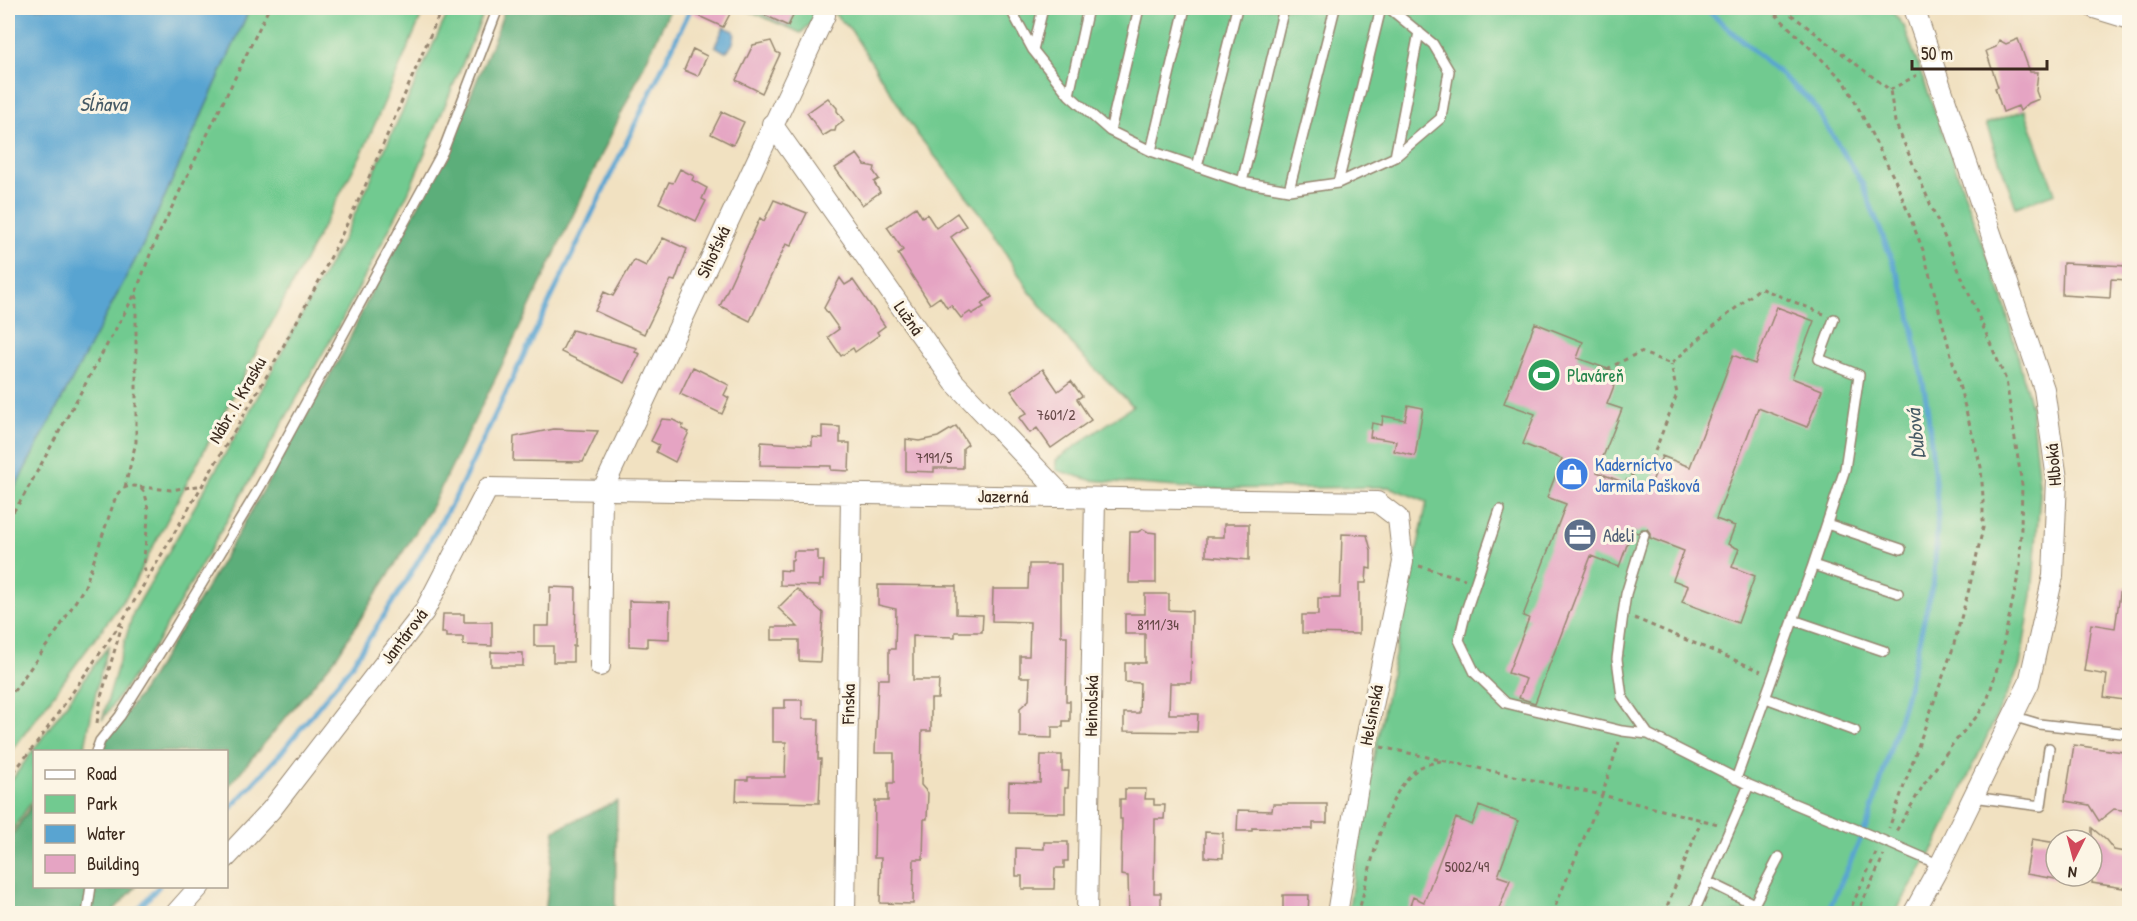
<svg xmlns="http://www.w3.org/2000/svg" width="2137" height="921" font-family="'Patrick Hand',sans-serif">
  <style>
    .green { fill: #71ca90; stroke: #567a57; stroke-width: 1.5 }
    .forest { fill: #5cae7a; stroke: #4c6c4c; stroke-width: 1.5 }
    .water { fill: #59a4d1; stroke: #4a6778; stroke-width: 1.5 }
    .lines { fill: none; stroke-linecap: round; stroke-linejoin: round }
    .stream { stroke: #59a4d1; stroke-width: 5 }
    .building { fill: #e5a4c3 }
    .service-casing { stroke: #968670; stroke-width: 12 }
    .minor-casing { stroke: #968670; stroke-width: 22 }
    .path { stroke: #968670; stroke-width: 3; stroke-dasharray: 4.5 4.5; stroke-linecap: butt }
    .service { stroke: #fff; stroke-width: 9 }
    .minor { stroke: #fff; stroke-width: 20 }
    .service-bridge-casing { stroke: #968670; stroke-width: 12; stroke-linecap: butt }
    .service-bridge { stroke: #fff; stroke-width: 9 }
    .labels { text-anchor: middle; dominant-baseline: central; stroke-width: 6; stroke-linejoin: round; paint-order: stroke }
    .number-label { font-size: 15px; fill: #664847 }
    .street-label { font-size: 18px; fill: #3b2a1e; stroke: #fcf5e5 }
    .leisure-label { font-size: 18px; fill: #27864d; stroke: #fcf5e5; text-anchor: start }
    .shop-label { font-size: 18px; fill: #366cbe; stroke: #fcf5e5; text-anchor: start }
    .service-label { font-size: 18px; fill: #4e5e75; stroke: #fcf5e5; text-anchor: start }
    .water-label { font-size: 20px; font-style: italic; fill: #475b66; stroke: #fcf5e5 }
  </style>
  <rect width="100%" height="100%" fill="#fcf5e5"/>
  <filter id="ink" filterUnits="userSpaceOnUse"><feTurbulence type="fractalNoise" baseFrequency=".0167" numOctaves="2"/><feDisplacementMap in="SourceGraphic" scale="12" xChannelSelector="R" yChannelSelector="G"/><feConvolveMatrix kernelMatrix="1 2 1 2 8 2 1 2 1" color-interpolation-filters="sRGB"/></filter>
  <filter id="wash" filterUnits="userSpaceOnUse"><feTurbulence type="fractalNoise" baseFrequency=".008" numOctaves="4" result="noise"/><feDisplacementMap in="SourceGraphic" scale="24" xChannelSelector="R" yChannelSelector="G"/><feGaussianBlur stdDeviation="1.35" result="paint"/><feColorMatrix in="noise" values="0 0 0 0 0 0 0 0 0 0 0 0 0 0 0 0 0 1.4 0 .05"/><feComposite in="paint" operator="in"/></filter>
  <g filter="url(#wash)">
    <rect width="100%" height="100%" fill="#f1e1c1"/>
    <path class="green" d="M250 8H425L364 149 128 594 8 756V501L142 247Z
      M450 8H486L408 193 343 318 156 644 102 720 133 613 246 418 345 235Z
      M742 8H825L801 33Z
      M828 8H1889L1904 26 2003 299 2031 407 2040 494 2032 595 2020 666 1937 843 1895 913H1348L1374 756 1427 502 1389 487 1200 489 1090 480 1056 470V460L1133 406 1080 354 1029 291 982 215 917 134 851 30Z
      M2025 110 2055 193 2016 207 1986 124Z
      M109 645 98 682 84 751 34 752V798L8 837V785Z"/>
    <path class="forest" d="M505 8H671L504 361 431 508 337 656 227 788 226 752H97L143 690 203 594 344 351 373 288 446 155 496 34Z
      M617 801 615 913H545L555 830Z
      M34 802V886L136 887 111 913 8 914V841Z"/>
    <path class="water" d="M8 8H250L142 247 8 501Z
      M724 27 734 31C736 39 732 48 725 52L715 46Z"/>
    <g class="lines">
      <path class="stream" d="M1705 8 1812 102 1862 183 1907 299 1927 404 1938 510 1934 578 1905 700 1869 820 1827 914
        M226 813 281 753 351 666 407 580 456 496 691 8
        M134 914 159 886"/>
    </g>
    <g id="blocks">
      <path class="building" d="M681 8H733L723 27Z
        M750 8H797L788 26Z
        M2018 39 2030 72H2038L2036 91 2039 99 2029 103 2020 111 2018 106 2003 112 1995 88 1998 87 1986 51 1996 47 1999 40 2006 44Z
        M771 41 776 52 780 54 762 93 736 80 753 45Z
        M693 49 707 56 698 76 684 70Z
        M828 98 837 108V111L844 121 836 127 835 131H831L823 136 807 113Z
        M722 112 744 122 733 145 711 134Z
        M857 154 865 165 875 167 874 172 879 179 874 182 880 192 862 205 835 168Z
        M680 169 694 176 692 180 707 188 702 199 706 201 696 221 659 203 669 182 673 183Z
        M774 200 807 213 791 246 786 244 750 321 720 306 760 218 764 221Z
        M916 207 922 217 927 214 936 228 957 213 966 226 951 237 992 297 981 304 984 307 972 314 970 312 961 318 951 305 947 308 940 297 930 304 898 254 903 250 887 227Z
        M663 238 687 249 675 281 671 280 666 289 644 334 595 311 604 292 613 296 634 260 646 266Z
        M2063 263 2128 266V280L2111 279 2110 298 2062 295Z
        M840 278 845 285 853 280 885 326 877 332 879 335 855 352 853 348 841 356 828 337 839 329 824 308Z
        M1777 307 1814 321 1792 378 1822 390 1807 427 1758 408 1716 519 1735 526 1728 544 1739 549 1732 567 1755 576 1738 623 1682 602 1688 586 1673 580 1684 551 1650 538V533L1647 529H1642L1638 533 1632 531 1619 567 1591 556 1535 703 1519 698 1526 679 1508 673 1529 618 1523 616 1566 504 1547 497 1562 459 1523 444 1535 414 1504 403 1535 323 1583 342 1577 358 1619 373 1607 404 1622 409 1597 472 1648 492 1662 456 1690 467 1733 355 1755 364Z
        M572 330 637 348 635 352 640 354 625 383 561 352Z
        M693 367 729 385 724 395 729 398 722 414 680 394Z
        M1043 369 1058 391 1071 381 1082 396 1077 399 1091 420 1051 448 1037 428 1030 433 1019 418 1027 413 1011 391Z
        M1408 405 1423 408 1415 456 1394 451 1396 441 1370 437 1372 423 1382 425 1383 416 1405 420Z
        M662 419 673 420 683 425 682 429 689 432 675 462 656 452 659 445 651 441Z
        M822 426 840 427V443H850L849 471 831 470V466L760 465 761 442 812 445V437L822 438Z
        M956 426 968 444 963 448V468H934V472L906 471V439L919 441 938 437Z
        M554 429 598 431 583 462 513 461 514 437Z
        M1224 524H1249V560L1206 556V537H1224Z
        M1143 529 1148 532 1156 533V583H1129L1130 532H1138Z
        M1342 534 1367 535 1371 550V569L1367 568 1366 583H1359V634L1302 633V615H1318V598H1340Z
        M794 551H818V561H824L823 580H820V586L780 585V570L791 571V560H793Z
        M1029 564H1061V636H1067L1066 701H1070V721H1063V727H1052V738L1020 737V708L1029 700 1030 677H1020V656H1029L1030 622 992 621 993 589H1028Z
        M878 585 956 586V614L983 615 982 632H955V637L913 636V680H939L938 699H931V731H922L921 785 928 793 927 819H924L923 859H914L913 904 880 903 881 858H874L875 801H888V783H894V753H875L878 679H889V649H895L896 609 878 605Z
        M550 587 576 588 575 646H573V662H553V646H534V626H549Z
        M2121 587 2130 588V701L2104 697 2107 675 2084 671 2091 624 2115 628Z
        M797 589 823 613 820 662 799 661V640H772V627H798L778 608Z
        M1145 594H1169V610L1192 611 1191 683H1170L1169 714H1198L1197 732 1124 731V713H1139L1140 683 1125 682V663H1145V634H1125V614H1145Z
        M629 601 670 602 669 639 647 638V647L629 646Z
        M443 614H464V622H492V646L463 645V637H446V633H442Z
        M491 652 523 653V666H491Z
        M785 700H802V719H819L818 759H821L819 803 736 801 737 780H748V777H785L786 742H773V708H785Z
        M2074 745 2130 753V811L2114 809 2099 821 2089 805 2065 801Z
        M1041 755H1062V771H1069L1068 788H1065V813L1008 812 1009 782 1040 783Z
        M1125 789H1146L1145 799H1154V805H1165L1164 819H1155L1154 893H1161V911H1158V914H1129L1128 876 1121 875 1122 819H1120V799H1125Z
        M1273 804H1327V823H1313V829L1252 828V831H1237L1238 810 1272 811Z
        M1479 806 1518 821 1498 876 1510 880 1497 914H1407L1413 897 1424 902 1456 818 1472 825Z
        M2092 828 2106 840 2114 850 2130 853V889L2092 883Z
        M1205 832 1223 833V858L1205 857Z
        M2032 839 2056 843V879L2026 874Z
        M1044 842H1068V861H1064V868H1055L1054 889H1022V876H1016V848L1044 849Z
        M1283 895H1309L1308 914H1283Z"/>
    </g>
  </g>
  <g filter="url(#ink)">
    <use href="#blocks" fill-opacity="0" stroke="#968670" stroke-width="1.5"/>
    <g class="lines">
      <g class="service-casing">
        <path id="service" d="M1010 8 1033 50 1069 95 1110 131 1151 151 1242 182 1289 190 1338 183 1395 157 1441 118 1449 71 1433 44 1389 8
          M1033 50 1043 8
          M1069 95 1088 8
          M1110 131 1139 8
          M1151 151 1185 8
          M1395 157 1419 32
          M1197 167 1237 8
          M1242 182 1284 8
          M1338 183 1381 8
          M1289 190 1335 8
          M1500 510 1466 611 1459 640 1475 673 1506 703 1622 731 1648 734
          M1827 524 1901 549
          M1644 535 1626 594 1623 614 1617 659 1622 697 1648 734 1749 785 1831 819
          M1813 565 1898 593
          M1793 620 1884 651
          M1766 698 1855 731
          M2012 716 2039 724 2130 734
          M96 752 100 741 120 716 169 638 260 487 443 151 498 8
          M1736 779 1813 565 1845 469 1859 375 1819 359 1834 319
          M1973 797 2041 806 2049 748
          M1889 843 1940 865
          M1707 881 1754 904
          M87 914 91 886
          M1693 914 1749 785
          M1749 914 1779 857"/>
      </g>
      <g class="minor-casing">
        <path id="minor" d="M2094 8 2130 19
          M772 124 954 382 1064 497
          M600 666 602 491 825 15
          M226 858 271 810 424 612 488 488 1377 502 1398 518 1403 562 1365 744 1337 914
          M175 914 200 886
          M845 914 851 494
          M1087 914 1095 498
          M1913 914 1940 865 2029 683 2053 576 2057 479 2044 389 1914 8"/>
      </g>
      <path class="path" d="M1769 8 1845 82 1896 182 1923 250 1981 467 1983 497V528L1969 589 1952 651 1889 828
        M1785 8 1789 13 1890 90 1895 122 2006 380 2022 485 2020 567 2000 659 1987 701 1978 715 1952 745 1924 784 1895 833
        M1890 90 1917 75
        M1607 369 1640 352 1671 364 1708 331 1760 288 1824 314
        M1625 483 1637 469 1652 459 1677 394 1671 364
        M125 487 136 442V294
        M140 487 171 490 204 485
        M8 519 22 499 136 292 154 244 269 8
        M1419 566 1465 579
        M1634 618 1761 671
        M8 699 58 630 85 586 116 496C120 490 125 486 132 486 159 484 143 547 144 563 144 567 145 572 146 577
        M97 723 101 697 122 625
        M1381 747 1602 795 1619 742
        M8 779 40 739 123 620 269 372 319 281 363 191 442 8
        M1358 914C1370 872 1382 799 1415 771 1421 765 1433 763 1441 761
        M1552 914 1602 795 1718 824
        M1664 914 1701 821
        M1848 914 1876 853
        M1857 914 1884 855"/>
      <use href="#service" class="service"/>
      <use href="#minor" class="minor"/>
      <g class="service-bridge-casing">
        <path id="service-bridge" d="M1831 819 1889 843"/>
      </g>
      <use href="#service-bridge" class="service-bridge"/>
    </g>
  </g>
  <defs>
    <g id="stadium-disc" transform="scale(1.725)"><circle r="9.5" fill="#2e9e5b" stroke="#fcf5e5"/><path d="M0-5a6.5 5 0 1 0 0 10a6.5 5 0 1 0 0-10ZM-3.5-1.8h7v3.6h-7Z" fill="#fff"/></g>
    <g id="shop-disc" transform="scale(1.725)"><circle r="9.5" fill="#3f7fe0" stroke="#fcf5e5"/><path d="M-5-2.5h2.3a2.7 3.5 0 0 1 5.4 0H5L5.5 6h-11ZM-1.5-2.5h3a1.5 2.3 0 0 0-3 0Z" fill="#fff"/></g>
    <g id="office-disc" transform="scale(1.725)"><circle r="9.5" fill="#5c6f8a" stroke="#fcf5e5"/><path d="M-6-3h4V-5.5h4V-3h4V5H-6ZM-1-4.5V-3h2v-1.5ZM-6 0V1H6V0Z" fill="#fff"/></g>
  </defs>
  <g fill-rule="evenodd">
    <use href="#stadium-disc" x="1544" y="375"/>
    <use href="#shop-disc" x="1572" y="474"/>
    <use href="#office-disc" x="1580" y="535"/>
  </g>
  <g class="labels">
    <g class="number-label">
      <text x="1056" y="414">7601/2</text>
      <text x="934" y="457">7191/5</text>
      <text x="1158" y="624">8111/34</text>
      <text x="1467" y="866">5002/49</text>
    </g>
    <g class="street-label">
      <text transform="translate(713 252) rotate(-65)">Sihoťská</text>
      <text transform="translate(909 318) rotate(55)">Lužná</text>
      <text transform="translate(237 400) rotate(-60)">Nábr. I. Krasku</text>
      <text transform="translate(2053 465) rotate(-95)">Hlboká</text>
      <text transform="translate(1003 496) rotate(1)">Jazerná</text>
      <text transform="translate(404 636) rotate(-53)">Jantárová</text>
      <text transform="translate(848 704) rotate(-89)">Fínska</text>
      <text transform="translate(1091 706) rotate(-89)">Heinolská</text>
      <text transform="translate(1371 715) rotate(-79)">Helsinská</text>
    </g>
    <g class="leisure-label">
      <text x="1567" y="375">Plaváreň</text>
    </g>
    <g class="shop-label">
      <text x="1595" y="464">Kaderníctvo<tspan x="1595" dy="21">Jarmila Pašková</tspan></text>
    </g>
    <g class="service-label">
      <text x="1603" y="535">Adeli</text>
    </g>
    <g class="water-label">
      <text x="103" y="103">Sĺňava</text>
      <text transform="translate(1915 434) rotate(-96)">Dubová</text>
    </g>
  </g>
  <rect width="2137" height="921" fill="none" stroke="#fcf5e5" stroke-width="30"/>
  <rect x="33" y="750" width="195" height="138" fill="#fcf5e5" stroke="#afa495" stroke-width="1.5"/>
  <rect x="45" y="770" width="30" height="9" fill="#ffffff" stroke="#afa495" stroke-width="1.5"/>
  <text x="87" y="780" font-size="18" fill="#3b2a1e">Road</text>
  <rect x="45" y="795" width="30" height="18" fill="#71ca90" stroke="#afa495" stroke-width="1.5"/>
  <text x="87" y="810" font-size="18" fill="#3b2a1e">Park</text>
  <rect x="45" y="825" width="30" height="18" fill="#59a4d1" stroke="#afa495" stroke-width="1.5"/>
  <text x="87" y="840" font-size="18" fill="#3b2a1e">Water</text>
  <rect x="45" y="855" width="30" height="18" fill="#e5a4c3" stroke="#afa495" stroke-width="1.5"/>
  <text x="87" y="870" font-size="18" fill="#3b2a1e">Building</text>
  <g transform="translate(2074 858) rotate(186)"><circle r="28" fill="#fcf5e5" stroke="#afa495" stroke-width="1.5"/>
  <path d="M0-4.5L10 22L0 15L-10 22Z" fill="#d1495b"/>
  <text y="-9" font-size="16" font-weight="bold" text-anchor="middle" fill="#3b2a1e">N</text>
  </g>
  <path d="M1912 60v9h135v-9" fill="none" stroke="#3b2a1e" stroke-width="3"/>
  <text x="1921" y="60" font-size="18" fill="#3b2a1e" stroke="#fcf5e5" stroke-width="4.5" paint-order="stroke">50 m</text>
</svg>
